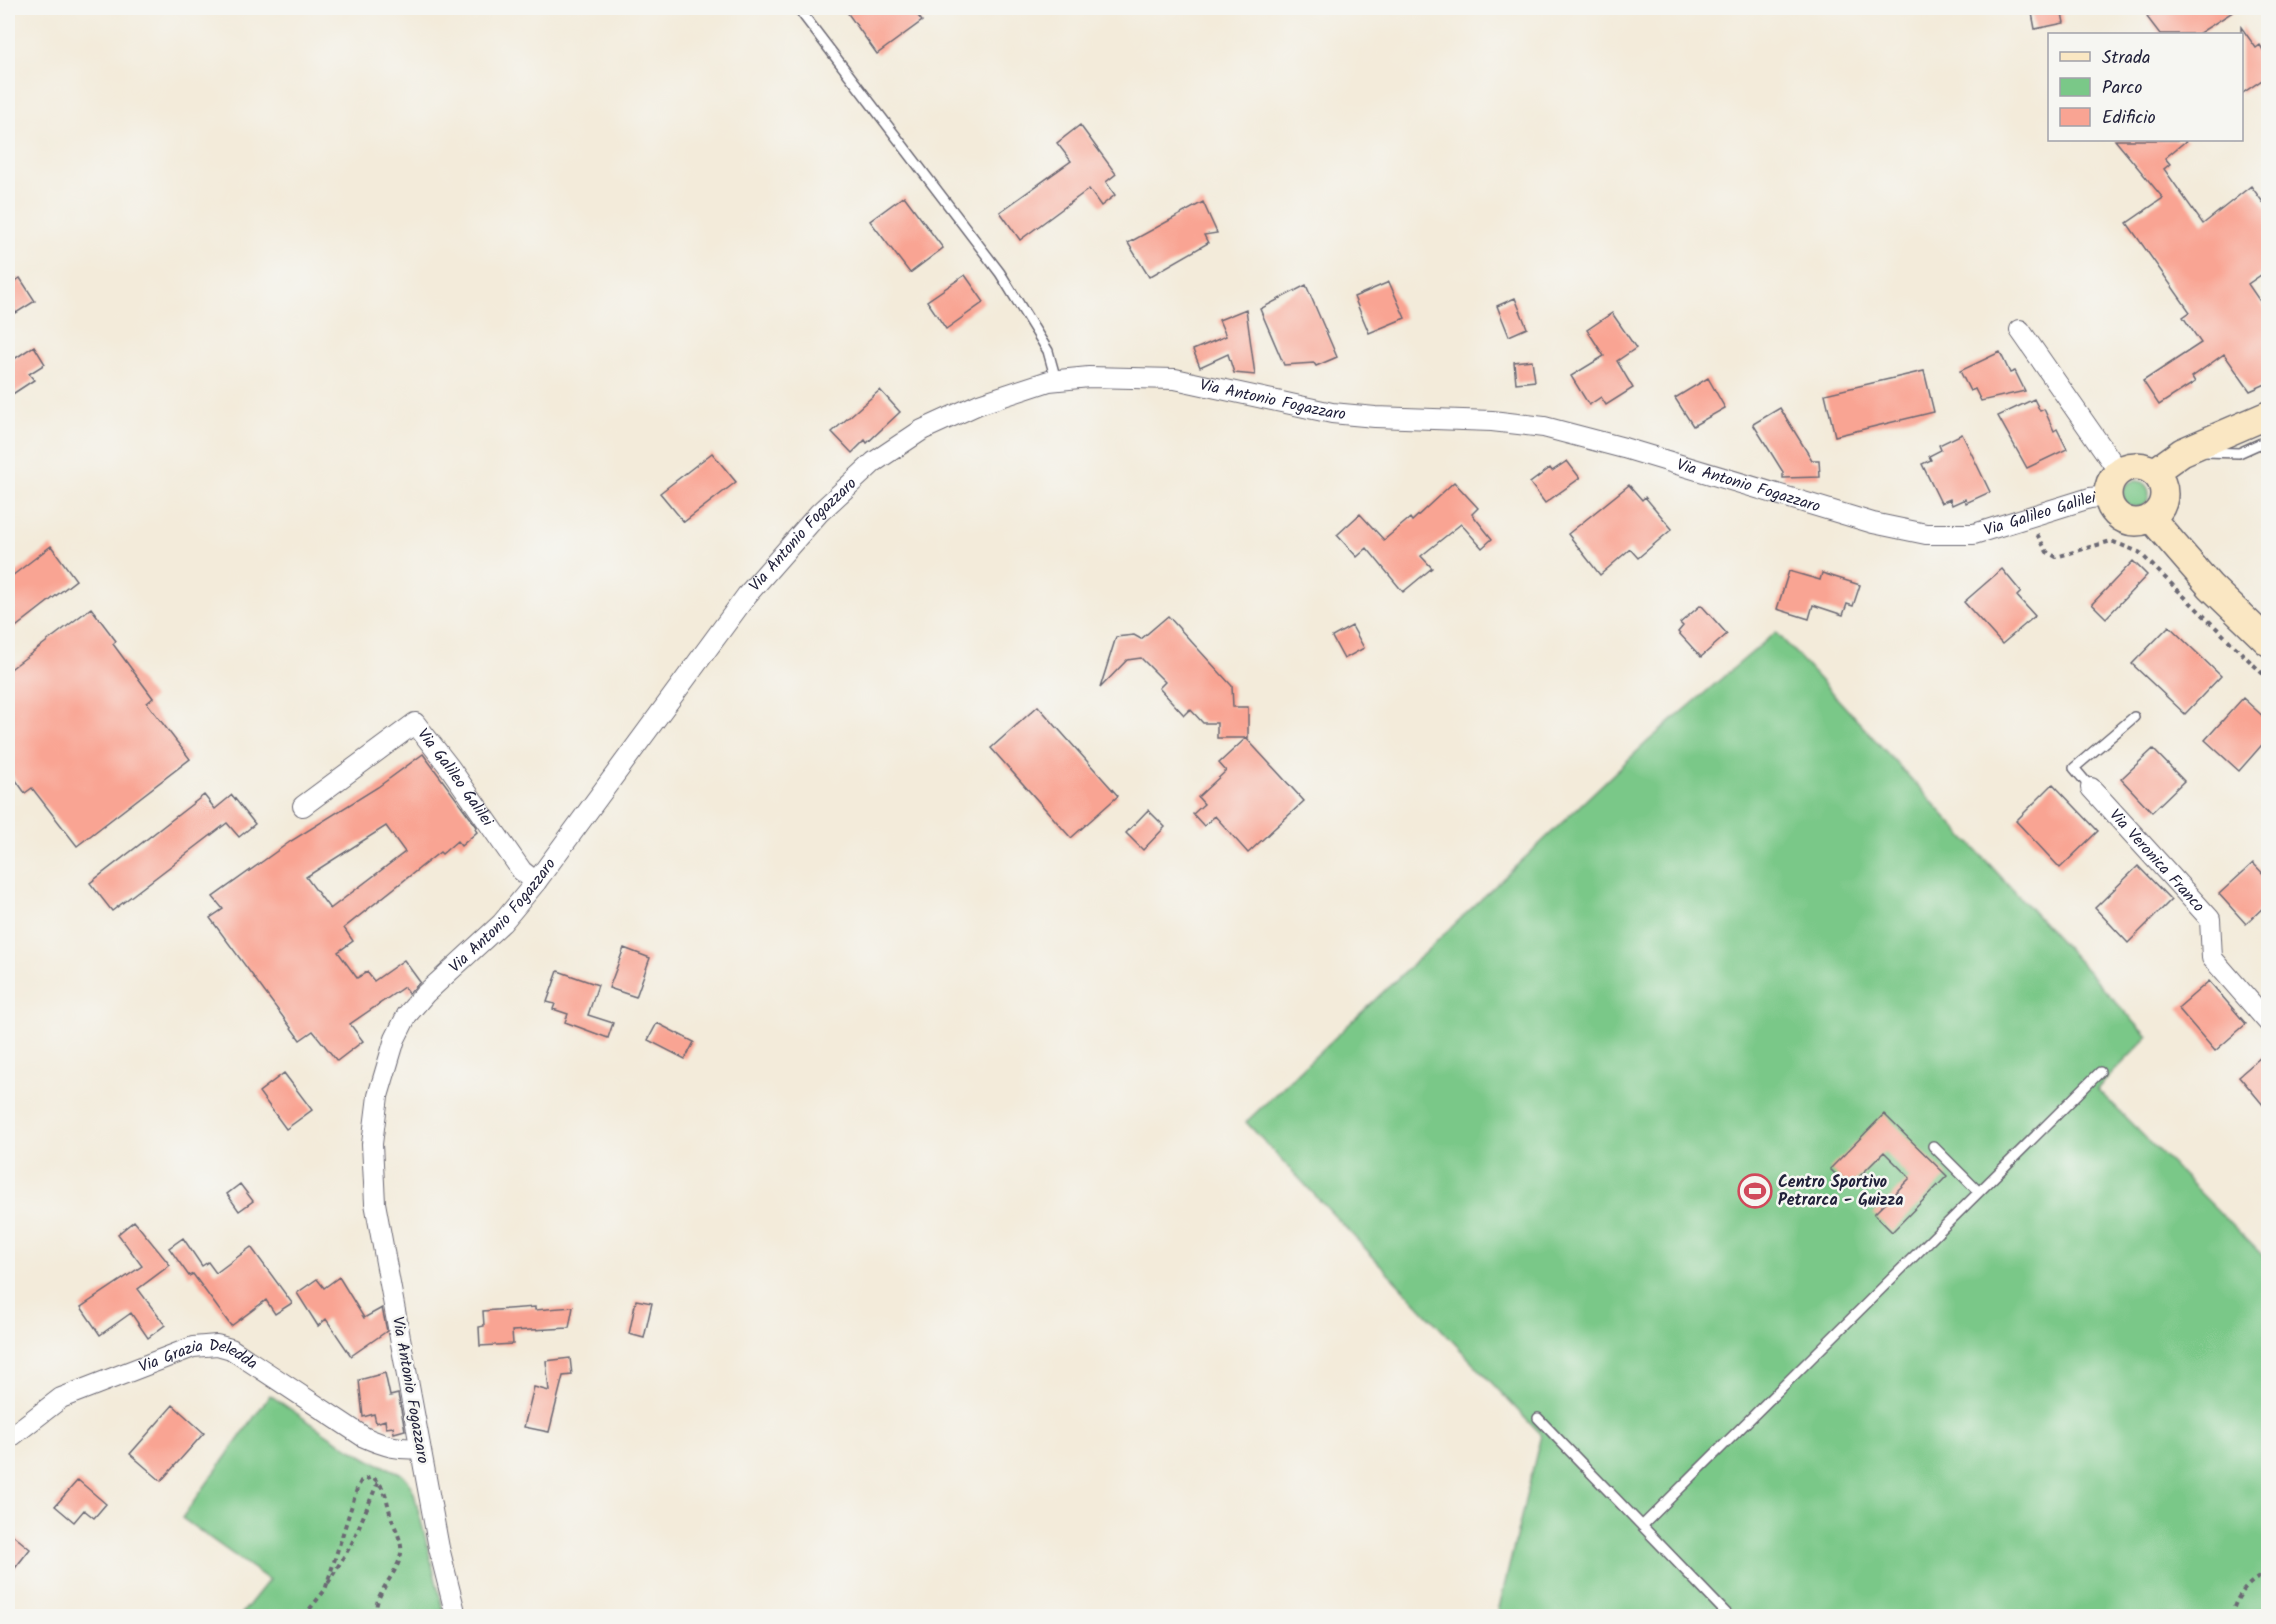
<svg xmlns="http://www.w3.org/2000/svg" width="2276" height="1624" font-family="Kalam,sans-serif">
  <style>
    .green { fill: #7ac888; stroke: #4e7562; stroke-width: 1.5 }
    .building { fill: #f9a493; fill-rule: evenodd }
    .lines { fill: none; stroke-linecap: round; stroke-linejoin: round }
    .lane-casing { stroke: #6b6873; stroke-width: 12 }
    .street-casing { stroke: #6b6873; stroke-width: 22 }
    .secondary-casing { stroke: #6b6873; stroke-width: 30 }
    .path { stroke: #6b6873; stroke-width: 4; stroke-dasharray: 4.5 4.5; stroke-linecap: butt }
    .lane { stroke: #fff; stroke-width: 9 }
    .street { stroke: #fff; stroke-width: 20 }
    .secondary { stroke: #fae7c3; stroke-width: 27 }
    .labels { text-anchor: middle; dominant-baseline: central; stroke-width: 5; stroke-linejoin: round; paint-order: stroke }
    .street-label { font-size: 16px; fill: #22223b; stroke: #f6f6f2 }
    .poi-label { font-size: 16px; font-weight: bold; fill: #22223b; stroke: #f6f6f2; text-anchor: start }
  </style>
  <rect width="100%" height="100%" fill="#f6f6f2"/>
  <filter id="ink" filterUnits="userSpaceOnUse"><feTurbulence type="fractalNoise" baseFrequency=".0167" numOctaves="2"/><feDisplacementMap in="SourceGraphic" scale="12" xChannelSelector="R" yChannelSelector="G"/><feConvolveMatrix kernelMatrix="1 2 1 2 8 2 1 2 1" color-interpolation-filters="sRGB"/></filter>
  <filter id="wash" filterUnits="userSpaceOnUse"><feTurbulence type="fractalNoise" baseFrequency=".008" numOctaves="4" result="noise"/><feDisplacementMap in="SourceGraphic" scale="24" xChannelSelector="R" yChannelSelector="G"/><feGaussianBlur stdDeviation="1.35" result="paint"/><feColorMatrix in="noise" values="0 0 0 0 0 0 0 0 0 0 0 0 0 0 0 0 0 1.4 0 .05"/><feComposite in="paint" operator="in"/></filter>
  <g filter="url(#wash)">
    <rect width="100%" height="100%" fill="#f3ebda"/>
    <path class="green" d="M2123 494a13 13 0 1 1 26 0a13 13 0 1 1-26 0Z
      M1776 632 2148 1037 2097 1089 2268 1261V1616H1497L1541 1435 1246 1122 1647 742Z
      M270 1395 334 1439 370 1460 400 1473 408 1480 414 1493 445 1616H240L269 1580 182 1518Z"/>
    <g id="blocks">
      <path class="building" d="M844 8H912L922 21 877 54Z
        M2031 8H2061L2064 23 2035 29Z
        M2160 8H2239L2198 34H2160L2147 17Z
        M2241 27 2256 48 2260 45 2268 58V76L2241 94Z
        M1080 125 1116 174 1106 182 1115 195 1101 206 1089 189 1020 240 1000 212 1071 161 1057 143Z
        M2115 140H2187L2165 158 2170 164 2164 169 2203 224 2251 186 2268 209V270L2248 284 2268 313V383L2250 391 2224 354 2192 377 2195 382 2159 405 2143 381 2201 343 2183 317 2190 312 2127 223 2163 198Z
        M904 196 943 248 910 273 870 221Z
        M1203 202 1217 233 1204 235 1208 243 1149 277 1128 243Z
        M965 275 984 302 946 329 927 301Z
        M20 278 35 301 16 313 8 300V286Z
        M1389 282 1405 318 1369 333 1354 297Z
        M1306 285 1337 357 1316 366 1314 363 1284 365 1260 309Z
        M1515 298 1527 328 1509 336 1497 306Z
        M1246 309 1255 375 1234 373 1228 354 1200 367 1193 350 1226 336 1219 320Z
        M1612 313 1636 348 1617 361 1633 388 1606 405 1601 397 1589 405 1571 376 1604 356 1587 330Z
        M34 346 45 364 29 374 34 380 8 397V363Z
        M2000 352 2010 373 2015 371 2025 391 1981 401 1975 389 1970 391 1960 371Z
        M1532 360 1535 381 1516 383 1514 362Z
        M1924 371 1934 412 1835 436 1825 394Z
        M1708 378 1725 408 1693 426 1675 398Z
        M880 390 900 412 867 443 865 440 852 453 832 432Z
        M2034 399 2040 411 2044 409 2054 431 2057 429 2067 449 2027 468 1998 416Z
        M1780 408 1812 460H1819L1820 477 1783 478V472L1753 424Z
        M1962 434 1990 492 1966 503 1965 499 1952 505 1950 499 1941 503 1922 464 1931 460 1929 456 1941 450 1939 445Z
        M712 453 736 482 684 522 660 493Z
        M1567 461 1580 478 1545 503 1530 483 1550 468 1552 471Z
        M1454 482 1478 508 1472 514 1492 539 1482 548 1461 524 1421 556 1432 568 1403 592 1367 548 1357 557 1337 535 1360 514 1384 540 1410 518 1412 521Z
        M1629 485 1642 500 1645 497 1672 529 1638 558 1630 549 1600 575 1568 534Z
        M51 546 76 580 8 633V579Z
        M2133 561 2147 575 2106 618 2092 604Z
        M2002 569 2021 592 2017 596 2035 616 2002 644 1964 602Z
        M1789 571 1820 580 1822 573 1860 585 1853 606 1847 604 1843 615 1813 605 1809 619 1777 609Z
        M1701 605 1727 634 1701 657 1678 632 1683 626 1680 623Z
        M91 608 116 641 113 644 153 698 147 703 190 759 77 846 32 788 25 793 8 769V671Z
        M1168 616 1232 686 1233 707H1248V738H1217V723H1203L1190 709 1184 715 1159 688 1165 682 1141 658 1127 660 1100 688 1116 637 1134 635 1141 639Z
        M1352 626 1364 648 1344 659 1332 637Z
        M2169 626 2221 676 2185 714 2132 664Z
        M2243 698 2268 721V738L2239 771 2205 740Z
        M1038 706 1118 796 1071 838 991 748Z
        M1246 738 1304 801 1248 853 1215 816 1204 826 1193 814 1204 804 1198 797 1226 771 1219 763Z
        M2153 749 2184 781 2152 812 2121 779Z
        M423 754 477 827 475 829 477 832 461 846 457 841 442 854 440 852 344 928 353 941 338 952 357 978 367 972 374 981 404 960 420 982 409 994 404 987 350 1024 363 1041 337 1061 313 1031 300 1040 210 918 223 909 213 897 291 841 378 787ZM386 826 405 852 330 909 306 877Z
        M2053 784 2098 831 2060 868 2016 821Z
        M204 795 215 809 232 795 255 824 239 837 227 823 112 911 90 883Z
        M1148 810 1165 827 1143 850 1126 833Z
        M2253 863 2268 879V903L2246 924 2219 894Z
        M2138 866 2171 900 2128 943 2095 908Z
        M624 948 650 958 636 997 609 988Z
        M558 971 598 985 588 1015 613 1023 608 1038 565 1022 568 1014 553 1009 555 1004 547 1002Z
        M2209 981 2246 1024 2215 1051 2178 1008Z
        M657 1023 694 1042 685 1059 648 1040Z
        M2268 1051V1111L2239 1076Z
        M284 1073 312 1110 286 1129 259 1092Z
        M1884 1114 1947 1176 1892 1232 1874 1214 1910 1178 1884 1152 1849 1187 1830 1169Z
        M240 1184 253 1201 239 1211 227 1194Z
        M134 1221 170 1265 138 1289 165 1325 148 1338 131 1313 100 1335 81 1307 142 1266 118 1234Z
        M183 1238 202 1266 208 1262 216 1273 251 1247 292 1303 275 1314 266 1300 231 1326 193 1274 189 1276 169 1248Z
        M339 1277 364 1318 382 1308 387 1331 351 1356 326 1319 318 1326 297 1293 317 1279 324 1288Z
        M636 1300 652 1303 644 1338 629 1334Z
        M535 1307V1310L573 1307 569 1328 512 1331 513 1344 480 1346 479 1327 484 1326 483 1311Z
        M570 1358 572 1375 563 1376 549 1432 524 1427 534 1387 549 1391 546 1361Z
        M385 1373 390 1396 398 1394 405 1430 394 1433 393 1427 386 1428 385 1420 376 1423 374 1414 363 1417 359 1380Z
        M173 1405 204 1433 161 1481 130 1454Z
        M78 1480 106 1504 94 1518 84 1510 74 1522 55 1506Z
        M8 1531 30 1549 8 1577Z"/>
    </g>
  </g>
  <g filter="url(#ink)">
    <use href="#blocks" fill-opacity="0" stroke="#6b6873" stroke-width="1.5"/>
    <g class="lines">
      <g class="lane-casing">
        <path id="lane" d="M798 8 1000 273 1048 351 1056 380
          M2205 452 2239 453 2268 440
          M2091 788 2074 768 2134 717
          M1933 1146 1979 1192
          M1538 1418 1729 1616
          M1642 1526 2100 1072"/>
      </g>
      <g class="street-casing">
        <g id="street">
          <path d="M2020 330 2119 472"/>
          <path id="s1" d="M2091 788 2210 919 2212 958 2268 1022"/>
          <path id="s2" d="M303 806 415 723 450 768 522 871 536 882"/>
          <path id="s3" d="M8 1439 61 1398 193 1347 217 1345 231 1349 364 1437C384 1446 399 1450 420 1448"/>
          <path id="s4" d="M456 1616 439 1548 375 1203 372 1144 378 1096 395 1039 407 1015 425 994 502 923 536 882 747 595 819 513 874 462 922 430 979 404 1049 381 1089 377 1175 379 1332 413 1375 417 1492 421 1544 427 1624 448 1873 523 1926 534H1974L2090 498 2108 496"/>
        </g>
      </g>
      <g class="secondary-casing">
        <path id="secondary" d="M2108 494a28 28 0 1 1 56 0a28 28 0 1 1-56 0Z
          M2154 472 2182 452 2268 415
          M2151 518 2210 586 2268 642"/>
      </g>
      <path class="path" d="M2037 534 2047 552 2056 557 2111 541 2139 552 2268 679
        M328 1583 352 1543 378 1482
        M304 1616 325 1590 357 1489 361 1481 372 1477C386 1487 386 1498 390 1513 393 1525 403 1541 401 1553 399 1574 371 1595 377 1616
        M2232 1616C2234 1598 2250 1578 2268 1574"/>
      <use href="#lane" class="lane"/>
      <use href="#street" class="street"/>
      <use href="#secondary" class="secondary"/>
    </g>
  </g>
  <defs>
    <g id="stadium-ring" transform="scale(1.725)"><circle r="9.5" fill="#f6f6f2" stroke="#d1495b" stroke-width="1.5"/><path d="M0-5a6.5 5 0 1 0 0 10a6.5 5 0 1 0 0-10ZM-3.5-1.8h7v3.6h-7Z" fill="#d1495b"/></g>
  </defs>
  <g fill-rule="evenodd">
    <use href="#stadium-ring" x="1755" y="1191"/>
  </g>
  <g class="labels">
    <g class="street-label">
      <text stroke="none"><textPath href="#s4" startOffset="1761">Via Antonio Fogazzaro</textPath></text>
      <text stroke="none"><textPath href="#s4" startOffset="2247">Via Antonio Fogazzaro</textPath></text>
      <text stroke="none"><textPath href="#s4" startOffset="2548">Via Galileo Galilei</textPath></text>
      <text stroke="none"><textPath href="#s4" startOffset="1239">Via Antonio Fogazzaro</textPath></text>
      <text stroke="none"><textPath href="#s2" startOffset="207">Via Galileo Galilei</textPath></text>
      <text stroke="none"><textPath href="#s1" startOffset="98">Via Veronica Franco</textPath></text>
      <text stroke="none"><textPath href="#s4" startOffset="753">Via Antonio Fogazzaro</textPath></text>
      <text stroke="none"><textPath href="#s3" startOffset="214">Via Grazia Deledda</textPath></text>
      <text transform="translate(410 1390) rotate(80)">Via Antonio Fogazzaro</text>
    </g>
    <g class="poi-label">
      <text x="1778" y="1182">Centro Sportivo<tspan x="1778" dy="18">Petrarca - Guizza</tspan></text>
    </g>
  </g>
  <rect width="2276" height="1624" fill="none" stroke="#f6f6f2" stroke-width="30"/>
  <rect x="2048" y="33" width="195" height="108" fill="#f6f6f2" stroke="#a1a1a9" stroke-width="1.5"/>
  <rect x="2060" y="52" width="30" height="9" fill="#fae7c3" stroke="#a1a1a9" stroke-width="1.5"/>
  <text x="2102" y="63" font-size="18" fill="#22223b">Strada</text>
  <rect x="2060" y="78" width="30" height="18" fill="#7ac888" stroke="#a1a1a9" stroke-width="1.5"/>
  <text x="2102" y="93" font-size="18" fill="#22223b">Parco</text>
  <rect x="2060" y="108" width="30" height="18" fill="#f9a493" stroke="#a1a1a9" stroke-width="1.5"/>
  <text x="2102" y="123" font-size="18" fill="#22223b">Edificio</text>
</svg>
